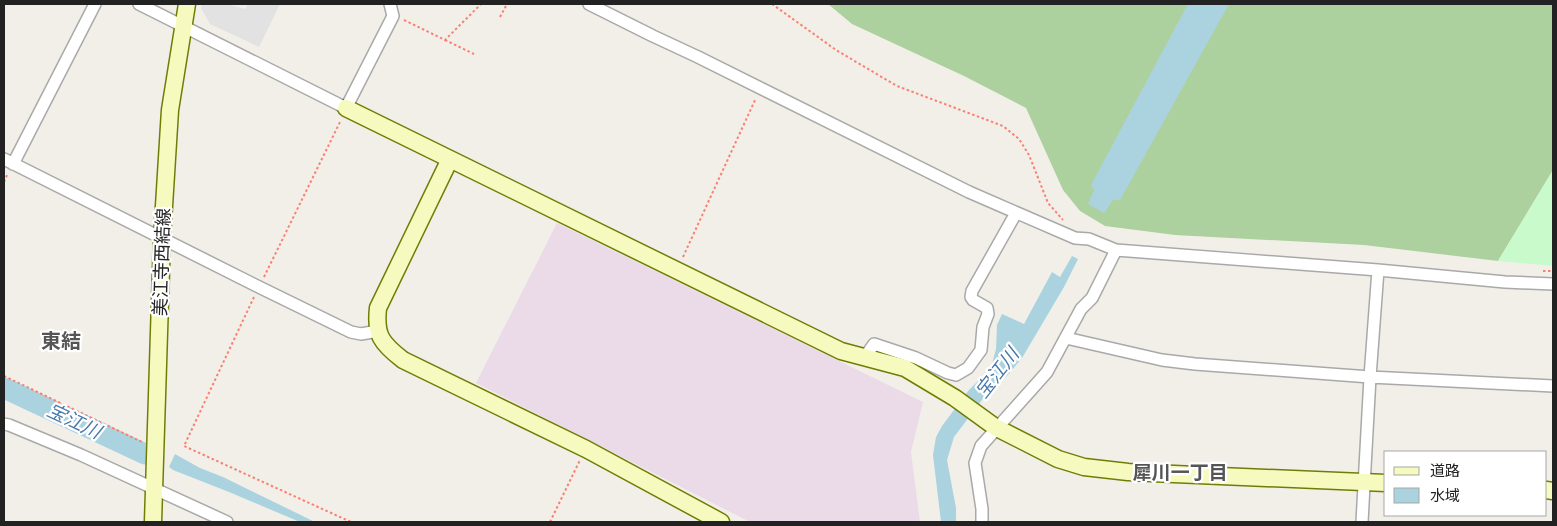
<svg xmlns="http://www.w3.org/2000/svg" width="1557" height="526" font-family="Figtree,'Noto Sans JP',sans-serif">
  <style>
    .industrial { fill: #ebdbe8 }
    .forest { fill: #add19e }
    .park { fill: #c8facc }
    .parking { fill: #e2e2e2 }
    .water { fill: #aad3df }
    .lines { fill: none; stroke-linecap: round; stroke-linejoin: round }
    .stream { stroke: #aad3df; stroke-width: 4 }
    .river { stroke: #aad3df; stroke-width: 21 }
    .street-casing { stroke: #a9a9a9; stroke-width: 14 }
    .secondary-casing { stroke: #707d05; stroke-width: 19 }
    .path { stroke: #fa8072; stroke-width: 2; stroke-dasharray: 2.5 2.5; stroke-linecap: butt }
    .street { stroke: #fff; stroke-width: 11 }
    .secondary { stroke: #f7fabf; stroke-width: 16 }
    .labels { text-anchor: middle; dominant-baseline: central; stroke-width: 4.5; stroke-linejoin: round; paint-order: stroke }
    .street-label { font-size: 18px; fill: #222; stroke: #fff }
    .water-label { font-size: 19px; font-style: italic; fill: #4a7aab; stroke: #fff }
    .neighbourhood-label { font-size: 19px; font-weight: bold; fill: #555; stroke: #fff }
    .quarter-label { font-size: 20px; font-weight: bold; fill: #555; stroke: #fff }
  </style>
  <rect width="100%" height="100%" fill="#f2efe9"/>
  <path class="industrial" d="M557 223 923 402 911 452 920 522H750L476 383Z"/>
  <path class="forest" d="M828 4H1553V170L1498 261 1364 245 1175 235 1105 226 1080 211 1063 190 1026 108 964 76 852 24Z"/>
  <path class="park" d="M1553 170V266L1498 261Z"/>
  <path class="parking" d="M202 4H226L246 9 247 4H280L259 47 210 24 201 8Z"/>
  <path class="water" d="M1188 4H1229L1120 200H1113L1104 213 1088 204 1094 190 1091 185Z
    M1072 256 1078 259 1064 287 1022 358 1007 376 988 392 954 437 947 460 956 508V522H941L933 455 936 437 942 426 969 390 985 374 992 364 996 349 997 325 1002 314 1024 324 1052 272 1060 277Z
    M175 454 200 468 223 477 315 522H300L229 492 173 470 169 467Z"/>
  <g class="lines">
    <path class="stream" d="M4 394 13 392"/>
    <path class="river" d="M4 388 145 454"/>
    <g class="street-casing">
      <path id="street" d="M139 4 346 108 393 16 390 4
        M589 4 653 36 698 57 969 192 1075 238 1089 239 1116 250 1378 270 1505 282 1553 284
        M4 159 259 287 351 332 361 334 378 331
        M13 164 95 4
        M1066 338 1162 360 1195 364 1370 377 1553 386
        M865 357 874 344 916 358 948 373 956 375 968 368 981 350 983 327 988 314 987 308 973 300 971 297 972 291 1016 213
        M4 424 9 425 81 455 227 522
        M982 522V509L975 463 981 446 1047 372 1081 309 1092 298 1116 250
        M1362 522 1370 377 1378 270"/>
    </g>
    <g class="secondary-casing">
      <path id="secondary" d="M346 108 841 351 905 368 955 398 995 427 1058 459 1084 467 1128 472 1386 483
        M450 159 378 308C375 335 381 343 403 360L586 449 721 522
        M1546 490 1553 491
        M153 522 162 238 170 110 187 4"/>
    </g>
    <path class="path" d="M772 4 836 50 897 86 1003 126 1019 139 1029 155 1048 203 1063 220
      M500 17 507 4
      M404 20 445 40 481 4
      M445 40 474 54
      M4 182 8 173
      M683 257 756 98
      M1543 271H1553
      M264 277 341 120
      M254 297 184 446 351 522
      M4 376 142 442
      M550 522 580 460"/>
    <use href="#street" class="street"/>
    <use href="#secondary" class="secondary"/>
  </g>
  <g class="labels">
    <g class="street-label">
      <text transform="translate(162 262) rotate(-88)">美江寺西結線</text>
    </g>
    <g class="water-label">
      <text transform="translate(997 373) rotate(-52)">宝江川</text>
      <text transform="translate(74 421) rotate(25)">宝江川</text>
    </g>
    <g class="neighbourhood-label">
      <text x="1180" y="472">犀川一丁目</text>
    </g>
    <g class="quarter-label">
      <text x="61" y="341">東結</text>
    </g>
  </g>
  <rect width="1557" height="526" fill="none" stroke="#222222" stroke-width="10"/>
  <rect x="1384" y="451" width="162" height="65" fill="#ffffff" stroke="#a7a7a7"/>
  <rect x="1394" y="467" width="25" height="8" fill="#f7fabf" stroke="#a7a7a7"/>
  <text x="1430" y="476" font-size="15" fill="#222222">道路</text>
  <rect x="1394" y="488" width="25" height="15" fill="#aad3df" stroke="#a7a7a7"/>
  <text x="1430" y="501" font-size="15" fill="#222222">水域</text>
</svg>
